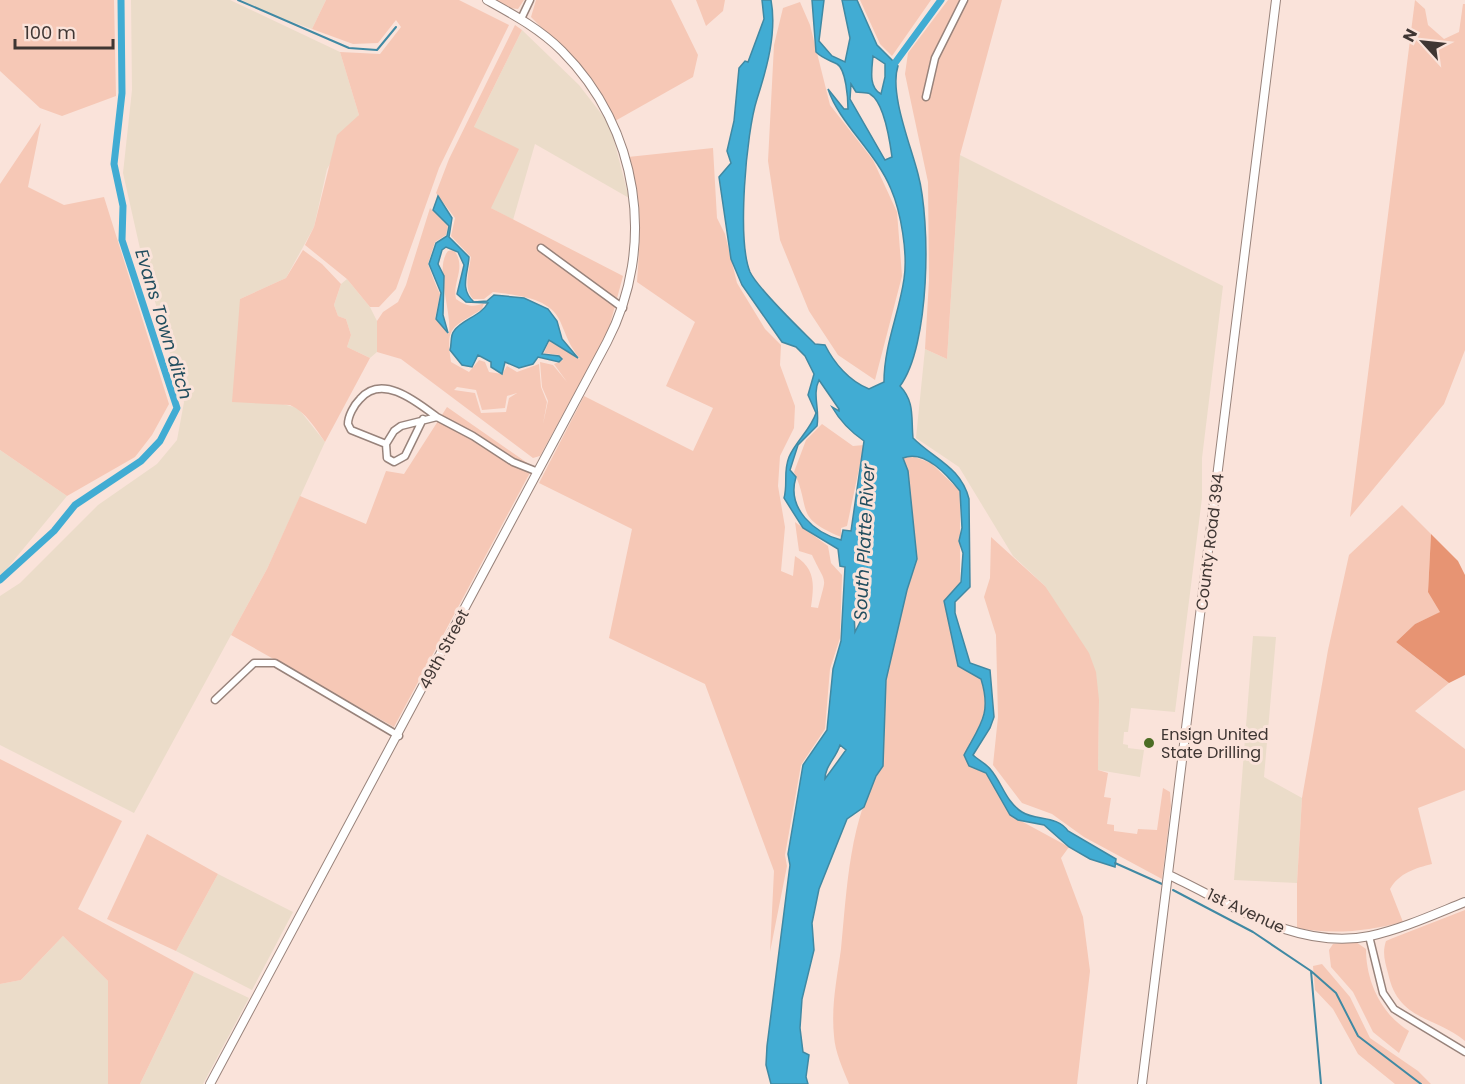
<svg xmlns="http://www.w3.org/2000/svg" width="1465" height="1084" font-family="Poppins,sans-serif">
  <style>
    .industrial { fill: #ebdcc9 }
    .green { fill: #f6c8b6; fill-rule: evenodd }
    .forest { fill: #e79473 }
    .water { fill: #41acd3; stroke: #4089a3; stroke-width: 1.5; fill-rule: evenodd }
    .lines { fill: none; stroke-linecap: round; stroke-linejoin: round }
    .stream { stroke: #4089a3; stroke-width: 2 }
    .canal { stroke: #41acd3; stroke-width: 7 }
    .minor-casing { stroke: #98837b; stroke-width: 9 }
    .tertiary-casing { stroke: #98837b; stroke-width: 10 }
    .minor { stroke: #fff; stroke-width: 6 }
    .tertiary { stroke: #fff; stroke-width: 8 }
    .poi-dot { fill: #4b6c24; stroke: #fae3da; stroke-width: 2 }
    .labels { text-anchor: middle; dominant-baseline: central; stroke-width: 6; stroke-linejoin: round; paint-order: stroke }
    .street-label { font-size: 16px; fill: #3f3633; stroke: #fae3da }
    .poi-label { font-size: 16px; fill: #3f3633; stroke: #fae3da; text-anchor: start }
    .water-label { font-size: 18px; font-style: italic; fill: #224e5f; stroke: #fae3da }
  </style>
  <rect width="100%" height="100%" fill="#fae3da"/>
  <path class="industrial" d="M131 0H230L340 52 359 115 327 169 314 227 286 278 240 299 279 403 298 408 325 442 267 569 134 813 0 745V596L20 583 98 505 157 464 177 440 184 402 141 253 123 173 132 90Z
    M242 0H326L312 29 267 13Z
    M522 30 579 85 610 125 629 198 535 144 513 220 491 208 474 127Z
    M960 155 1223 286 1202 458V498L1175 712 1131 708 1128 732H1124L1123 744 1128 745V748L1144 750 1140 777 1098 770 1099 700 1045 586 1013 556 959 467 916 438 925 349 947 359Z
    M347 279 370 307 377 321V352L370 358 347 347 351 335 346 319 338 316 334 305 341 284Z
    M0 450 67 496 0 577Z
    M1253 636 1276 637 1264 777 1302 798 1297 883 1234 880Z
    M218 874 293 912 252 990 176 951Z
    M63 936 108 981V1084H0V984L21 980Z
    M194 972 249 998 203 1084H140Z"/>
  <path class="green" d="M0 0H114L116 96 62 116 40 108 0 71Z
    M326 0H459L509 25 439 168 396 289 379 307H370L347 279 305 245 314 227 337 135 359 115 340 52 380 54 401 27 396 20 378 43 353 44 312 29Z
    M495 0H524L518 9 509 8Z
    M536 0H671L698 55 693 77 615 121 586 73 531 17Z
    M696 0H725L723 11 706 26Z
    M860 0H931L892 56 880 44Z
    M948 0H1002L960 155 947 359 925 349 929 280 928 182 905 74 908 53Z
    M1415 0 1425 9 1428 25 1444 39 1459 32 1463 4H1465V350L1444 404 1350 517Z
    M800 2 810 25 830 105 873 160 897 212 902 276 875 380 838 355 809 311 780 240 768 161 774 45 783 8Z
    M515 25 522 30 474 127 519 149 491 208 623 276 608 332 540 456 533 458 401 359 377 352V321L383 312 398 302 406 285 430 208 448 226 446 235 435 242 428 264C432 275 435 284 440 294L435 319 449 333C452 311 434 268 448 251L454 250C467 268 452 281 456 299 466 306 473 308 484 303L482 309C453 328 445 325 451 362L469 372 479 360 485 362 489 372 502 374 507 366 517 372 539 364 541 387 547 402 543 424 548 401 542 387 540 362 553 365 567 382 554 364 563 360 559 355 544 353 549 341 580 359C568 343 568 339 560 321 550 297 515 295 493 292L484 299H473C463 287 469 271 471 257L451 236 455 218 436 193 449 159ZM457 387 476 390 482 410 505 408 507 396 517 393 509 398 506 412 481 413 475 393 454 390Z
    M41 123 28 187 64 205 104 197 169 404 152 435 135 457 67 496 0 450V184Z
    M713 148 717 218 725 234 737 283 765 329 781 345 780 365 795 406 794 428 780 456 778 486 785 527 781 571 793 576 795 556C816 569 814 585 811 607L818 608C827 573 827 587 812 555L799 551 795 522 828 546 831 563 842 575 840 638 830 669 825 729 801 765 785 855 787 866 770 952 774 871 705 684 609 638 632 529 539 483 584 396 693 451 713 408 666 386 695 322 637 282C640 236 644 201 628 157Z
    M303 250 322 264 341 284 334 305 338 316 346 319 351 335 347 347 370 358 325 442C315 428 306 412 290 405L232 402 240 299 286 278Z
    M447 407 533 467 394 727 231 635 267 569 300 496 366 524 386 471 404 474Z
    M822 424 853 446 864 445 847 526 841 528V537C793 517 812 510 794 472L806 440Z
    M909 455 931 463 960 491V583L944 601 958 666 981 678C992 715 980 725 964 755L986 773 1010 815 1069 847 1061 858 1083 917 1090 971 1077 1084H849C843 1069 835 1052 834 1036 831 1006 837 978 841 949 847 891 849 815 883 766L886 680 907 590 902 458Z
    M1402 505 1431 534 1428 591 1441 612 1415 624 1396 642 1449 683 1415 711 1465 749V790L1418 808 1432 864C1416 868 1399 873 1390 889L1403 922C1368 931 1334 935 1297 928V883L1302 798 1328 650 1349 555Z
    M991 537 1045 586 1089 653 1096 672 1099 700 1098 770 1108 773 1104 797 1111 798 1107 824 1114 825V831L1137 834 1138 829 1157 830 1163 788 1170 792 1171 806 1162 879 1084 837 1052 814 1022 803 993 765 998 717 996 635 984 597 990 578Z
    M0 759 122 821 78 909 194 972 140 1084H108V981L63 936 21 980 0 984Z
    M147 834 218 874 176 951 107 919Z
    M1465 910V1041C1433 1015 1398 1021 1388 973 1385 962 1382 953 1386 941L1393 938Z
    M1356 942 1366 949C1366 981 1381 1014 1409 1031L1399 1053 1373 1032 1353 992 1331 967 1329 950 1333 944Z
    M1322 964 1350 997 1370 1038 1418 1071 1431 1084H1395L1358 1054 1333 1009 1315 990 1313 966Z"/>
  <path class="forest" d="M1431 534 1458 561 1465 575V675L1449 683 1396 642 1415 624 1440 612 1428 592Z"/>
  <path class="water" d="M762 0H771C777 32 767 68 757 99 746 133 737 240 750 272 758 289 800 329 815 344L825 345C834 363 849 381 869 389L884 382C884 345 899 314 904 279 908 254 901 212 891 189 876 152 839 123 828 89L844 109H848C848 99 846 69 837 64 829 60 822 58 816 52L812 0H824L819 41 832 56 845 62 850 38 842 0H857L877 45 898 66C889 93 911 146 918 174 931 222 930 346 900 386 915 402 911 417 913 438 934 459 961 467 969 499L970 587 955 602V613L970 663 990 670 994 717 990 728 973 755C978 760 987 764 991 770 1002 783 1006 802 1022 812 1036 821 1057 815 1068 831L1116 859 1115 867 1090 859 1069 847 1044 825 1018 820 1010 815 986 773 969 766 964 755C980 725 992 714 981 679L958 666 944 601 961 582 963 553 959 541 962 528 960 491C948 476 925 449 903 458L908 471 917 559 907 590 886 680 883 766 876 776 864 807 847 819 819 889 812 923 814 950 802 999 800 1028 803 1052 809 1055 806 1077 808 1084H771L766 1065 767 1046 790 865 788 854 803 765 827 730 833 669 841 641 845 567 840 566 838 549 803 528 784 498C788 484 783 472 789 457 796 441 811 429 816 413L808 395 814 374 805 356 796 347 782 342 742 285 731 259 719 177 731 163 727 151 734 121 739 68 745 61 748 62 764 19ZM873 56 885 64V77L881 94C868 87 872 69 873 56ZM851 84 856 92C860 93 867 92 870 94 884 102 890 142 892 157L885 160 850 99ZM819 380 839 409V411L832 407C840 421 851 432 864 441L851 531 843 530 841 540C815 533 786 509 796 477L790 470 798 445 817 426C820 410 812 394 819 380ZM859 594 862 618 855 632 854 614ZM840 745 846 750 825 779C825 766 836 758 840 745Z
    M438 196 452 218 449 237 469 257C468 274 459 289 474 302L487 301 494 295 524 298 548 309 557 321 562 339 578 358 549 340 542 354 559 356 562 359 559 362 538 357 533 364 519 368 505 362 502 374 491 367V362L478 355 472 367 462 365 450 350C452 344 450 335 454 331 462 319 480 317 488 303L466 302 457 294 464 265 458 252 446 247 442 250 438 264 444 276 443 315 448 333 436 319 441 293 429 264 436 243 447 236 449 226 433 210Z"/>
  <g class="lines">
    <path class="stream" d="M238 0 349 48 377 50 396 27
      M1115 863 1162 884
      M1173 890 1253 932 1311 971 1336 993 1358 1036 1421 1084
      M1311 971 1321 1084"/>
    <path class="canal" d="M892 67 941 0
      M0 580 54 531 75 505 141 461 160 441 177 408 122 240 123 206 114 164 122 93 121 0"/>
    <g class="minor-casing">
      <path id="minor" d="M521 19 530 0
        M926 97 935 58 964 0
        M541 248 623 308
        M423 419 405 456 394 462 387 458 386 444 394 431 401 426 437 417 473 436 513 462 538 472
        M386 444 351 430 348 424C348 416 354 405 360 399 382 373 417 402 437 417
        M215 700 254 663H275L399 736
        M1369 936 1383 993 1394 1009 1465 1052"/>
    </g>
    <g class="tertiary-casing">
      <path id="tertiary" d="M1169 875C1231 904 1298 951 1370 936 1402 929 1435 914 1465 902
        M210 1084 607 342C657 246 639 128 562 51 540 29 514 15 487 0
        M1142 1084 1276 0"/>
    </g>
    <use href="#minor" class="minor"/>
    <use href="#tertiary" class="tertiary"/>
  </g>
  <circle class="poi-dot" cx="1149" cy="743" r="6"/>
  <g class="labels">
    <g class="street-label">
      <text transform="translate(1210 542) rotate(-83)">County Road 394</text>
      <text transform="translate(444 649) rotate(-62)">49th Street</text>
      <text transform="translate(1246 911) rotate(25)">1st Avenue</text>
    </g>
    <g class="poi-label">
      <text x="1161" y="734">Ensign United<tspan x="1161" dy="18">State Drilling</tspan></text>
    </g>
    <g class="water-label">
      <text transform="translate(164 324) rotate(73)">Evans Town ditch</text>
      <text transform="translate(864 542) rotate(-87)">South Platte River</text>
    </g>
  </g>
  <g transform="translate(1423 42) rotate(297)" stroke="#fae3da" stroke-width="4.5" paint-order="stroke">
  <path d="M0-4.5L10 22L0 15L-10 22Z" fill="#3f3633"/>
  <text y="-9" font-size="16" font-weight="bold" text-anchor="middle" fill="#3f3633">N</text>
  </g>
  <path d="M15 39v9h98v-9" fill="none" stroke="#3f3633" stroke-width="3"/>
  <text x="24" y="39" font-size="18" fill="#3f3633" stroke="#fae3da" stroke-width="4.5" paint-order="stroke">100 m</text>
</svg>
